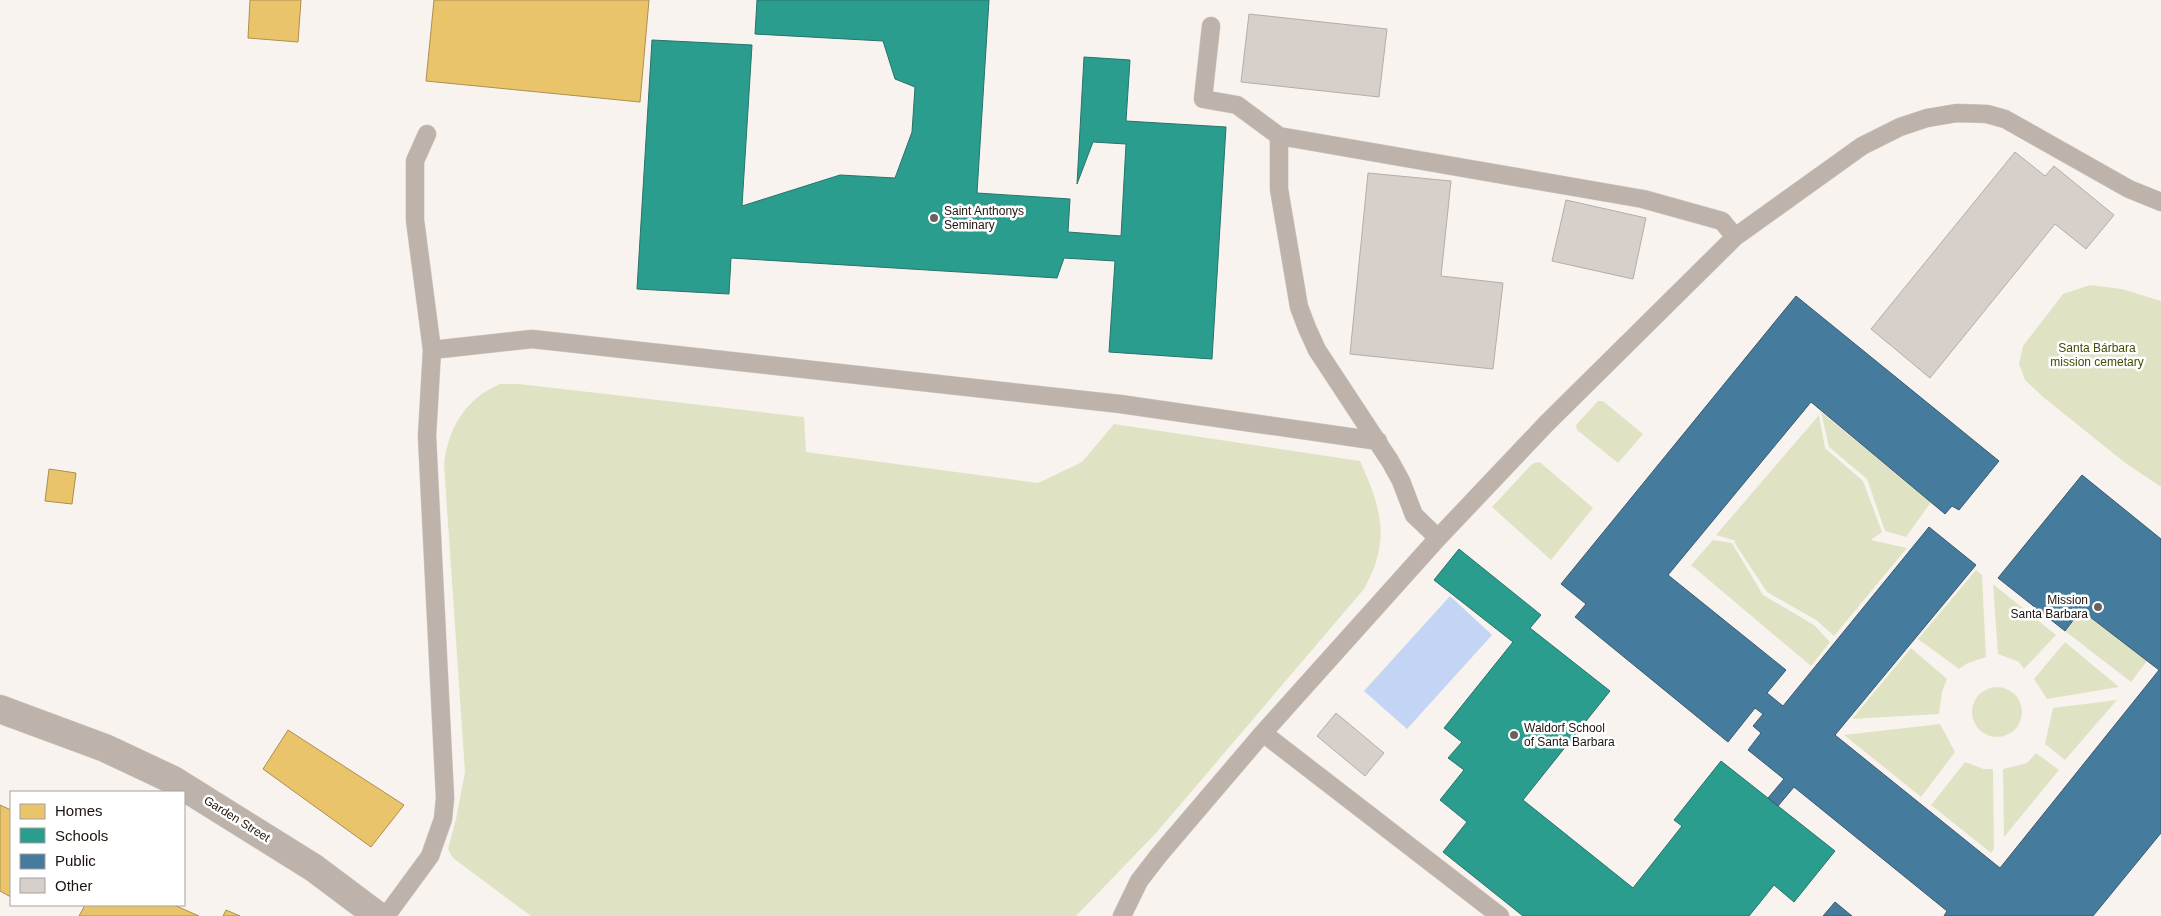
<svg xmlns="http://www.w3.org/2000/svg" width="2161" height="916" font-family="Helvetica,sans-serif">
  <style>
    .green { fill: #e0e3c3 }
    .water { fill: #c4d4f5 }
    .homes { fill: #e9c46a; stroke: #ac8f4f }
    .schools { fill: #2a9d8f; stroke: #267469 }
    .public { fill: #457b9d; stroke: #395c72 }
    .building { fill: #d6cfca; stroke: #b4ada8 }
    .lines { fill: none; stroke-linecap: round; stroke-linejoin: round }
    .service-casing { stroke: #d5cfcc; stroke-width: 19 }
    .tertiary-casing { stroke: #d5cfcc; stroke-width: 29 }
    .service { stroke: #bdb3aa; stroke-width: 18 }
    .tertiary { stroke: #bdb3aa; stroke-width: 28 }
    .poi-dot { fill: #6b625d; stroke: #fff; stroke-width: 2 }
    .labels { text-anchor: middle; dominant-baseline: central; stroke-width: 5; stroke-linejoin: round; paint-order: stroke }
    .poi-label { font-size: 12px; fill: #1e140f; stroke: #fff; text-anchor: start }
    .park-label { font-size: 12px; fill: #434b00; stroke: #fff }
    .street-label { font-size: 12px; fill: #1e140f; stroke: #fff }
  </style>
  <rect width="100%" height="100%" fill="#f9f3ef"/>
  <path class="green" d="M2090 285 2122 289 2161 301V487L2124 462 2043 397 2025 380 2019 364 2023 346 2063 294Z
    M500 384H519L804 417 806 452 1038 483 1082 462 1114 424 1360 461C1382 510 1391 540 1364 589L1157 832 1076 916H531L453 858 448 849 456 819 465 772 444 465C448 428 465 399 500 384Z
    M1598 401H1603L1643 434 1618 463 1577 430 1576 425Z
    M1821 412 1931 502 1906 537 1885 531 1867 479 1829 447Z
    M1819 415 1825 448 1863 481 1882 532 1871 540 1907 548 1834 636 1816 620 1767 592 1734 542 1736 541 1716 535Z
    M1537 462 1541 463 1593 508 1551 560 1492 507 1531 465Z
    M1713 540 1732 543 1763 595 1814 625 1830 642 1811 666 1691 565Z
    M1976 570 1982 575 1986 657 1968 663 1959 669 1918 639Z
    M1993 584 2056 635 2024 669 2019 662 1998 654Z
    M2081 610 2147 661 2131 682 2065 631Z
    M2065 642 2119 687 2047 699 2034 679Z
    M1911 648 1947 679 1942 692 1939 714 1852 719Z
    M1972 712a25 25 0 1 1 50 0a25 25 0 1 1-50 0Z
    M2117 700 2065 760 2045 744 2053 708Z
    M1940 724 1955 752 1921 797 1844 735Z
    M2036 753 2059 770 2004 837 2003 769 2027 763Z
    M1965 762 1984 769H1993L1994 849 1991 853 1931 805Z"/>
  <path class="water" d="M1450 596 1492 635 1407 729 1364 691Z"/>
  <path class="homes" d="M250 0H301L298 42 248 38Z
    M434 0H649L640 102 426 81Z
    M49 469 76 473 72 504 45 501Z
    M288 730 404 805 371 847 263 769Z
    M0 805 11 810V897L0 891Z
    M85 905H174L199 916H79Z
    M226 910 240 916H223Z"/>
  <path class="schools" d="M757 0H989L977 193 1070 199 1068 232 1121 236 1126 144 1093 142 1077 184 1084 57 1130 60 1126 121 1226 127 1212 359 1109 352 1115 261 1064 258 1057 278 731 258 729 294 637 289 652 40 752 45 742 206 840 175 895 178 912 132 915 87 895 79 883 41 755 34Z
    M1459 549 1541 615 1530 628 1610 691 1523 800 1633 888 1682 826 1674 820 1721 761 1835 851 1794 902 1774 885 1749 916H1523L1443 852 1467 822 1440 800 1464 770 1448 758 1462 742 1444 728 1513 642 1434 580Z"/>
  <path class="public" d="M1796 296 1999 461 1959 510 1952 506 1945 514 1811 402 1668 575 1786 670 1767 693 1783 706 1929 527 1976 565 1835 735 2000 868 2159 670 2081 610 2065 631 1998 578 2082 475 2161 539V833L2093 916H1944L1947 911 1794 787 1778 806 1768 798 1784 779 1748 750 1761 733 1753 726 1763 714 1755 708 1728 742 1575 617 1586 604 1561 584Z
    M1835 902 1852 916H1823Z"/>
  <path class="building" d="M1249 14 1387 29 1379 97 1241 82Z
    M2015 152 2045 176 2054 166 2114 215 2086 249 2055 224 1930 378 1871 329Z
    M1368 173 1451 181 1441 276 1503 283 1493 369 1350 354Z
    M1566 200 1646 218 1633 279 1552 261Z
    M1336 713 1384 753 1365 776 1317 736Z"/>
  <g class="lines">
    <g class="service-casing">
      <path id="service" d="M1211 26 1203 99 1237 105 1279 136
        M427 134 415 161V220L432 350
        M1438 538 1414 515 1401 481 1390 461 1317 350 1307 328 1299 307 1279 189V136L1643 199 1722 221 1735 237
        M1263 733 1500 916
        M386 916 430 856 443 819 445 798 427 436 432 350 532 339 1120 404 1378 441
        M1122 916 1139 881 1159 855 1263 733 1438 538 1547 423 1735 237 1862 146 1900 127 1927 118 1957 113 1987 114 2005 119 2129 189 2161 202"/>
    </g>
    <g class="tertiary-casing">
      <path id="tertiary" d="M0 709 105 748 173 780 314 868 378 916"/>
    </g>
    <use href="#service" class="service"/>
    <use href="#tertiary" class="tertiary"/>
  </g>
  <g class="poi-dot">
    <circle cx="934" cy="218" r="5"/>
    <circle cx="2098" cy="607" r="5"/>
    <circle cx="1514" cy="735" r="5"/>
  </g>
  <g class="labels">
    <g class="poi-label">
      <text x="944" y="211">Saint Anthonys<tspan x="944" dy="14">Seminary</tspan></text>
      <text x="2088" y="600" text-anchor="end">Mission<tspan x="2088" dy="14">Santa Barbara</tspan></text>
      <text x="1524" y="728">Waldorf School<tspan x="1524" dy="14">of Santa Barbara</tspan></text>
    </g>
    <g class="park-label">
      <text x="2097" y="348">Santa Bárbara<tspan x="2097" dy="14">mission cemetary</tspan></text>
    </g>
    <g class="street-label">
      <text transform="translate(237 819) rotate(32)">Garden Street</text>
    </g>
  </g>
  <rect x="10" y="791" width="175" height="115" fill="#ffffff" stroke="#a5a19f"/>
  <rect x="20" y="804" width="25" height="15" fill="#e9c46a" stroke="#a5a19f"/>
  <text x="55" y="816" font-size="15" fill="#1e140f">Homes</text>
  <rect x="20" y="828" width="25" height="15" fill="#2a9d8f" stroke="#a5a19f"/>
  <text x="55" y="841" font-size="15" fill="#1e140f">Schools</text>
  <rect x="20" y="854" width="25" height="15" fill="#457b9d" stroke="#a5a19f"/>
  <text x="55" y="866" font-size="15" fill="#1e140f">Public</text>
  <rect x="20" y="878" width="25" height="15" fill="#d6cfca" stroke="#a5a19f"/>
  <text x="55" y="891" font-size="15" fill="#1e140f">Other</text>
</svg>
